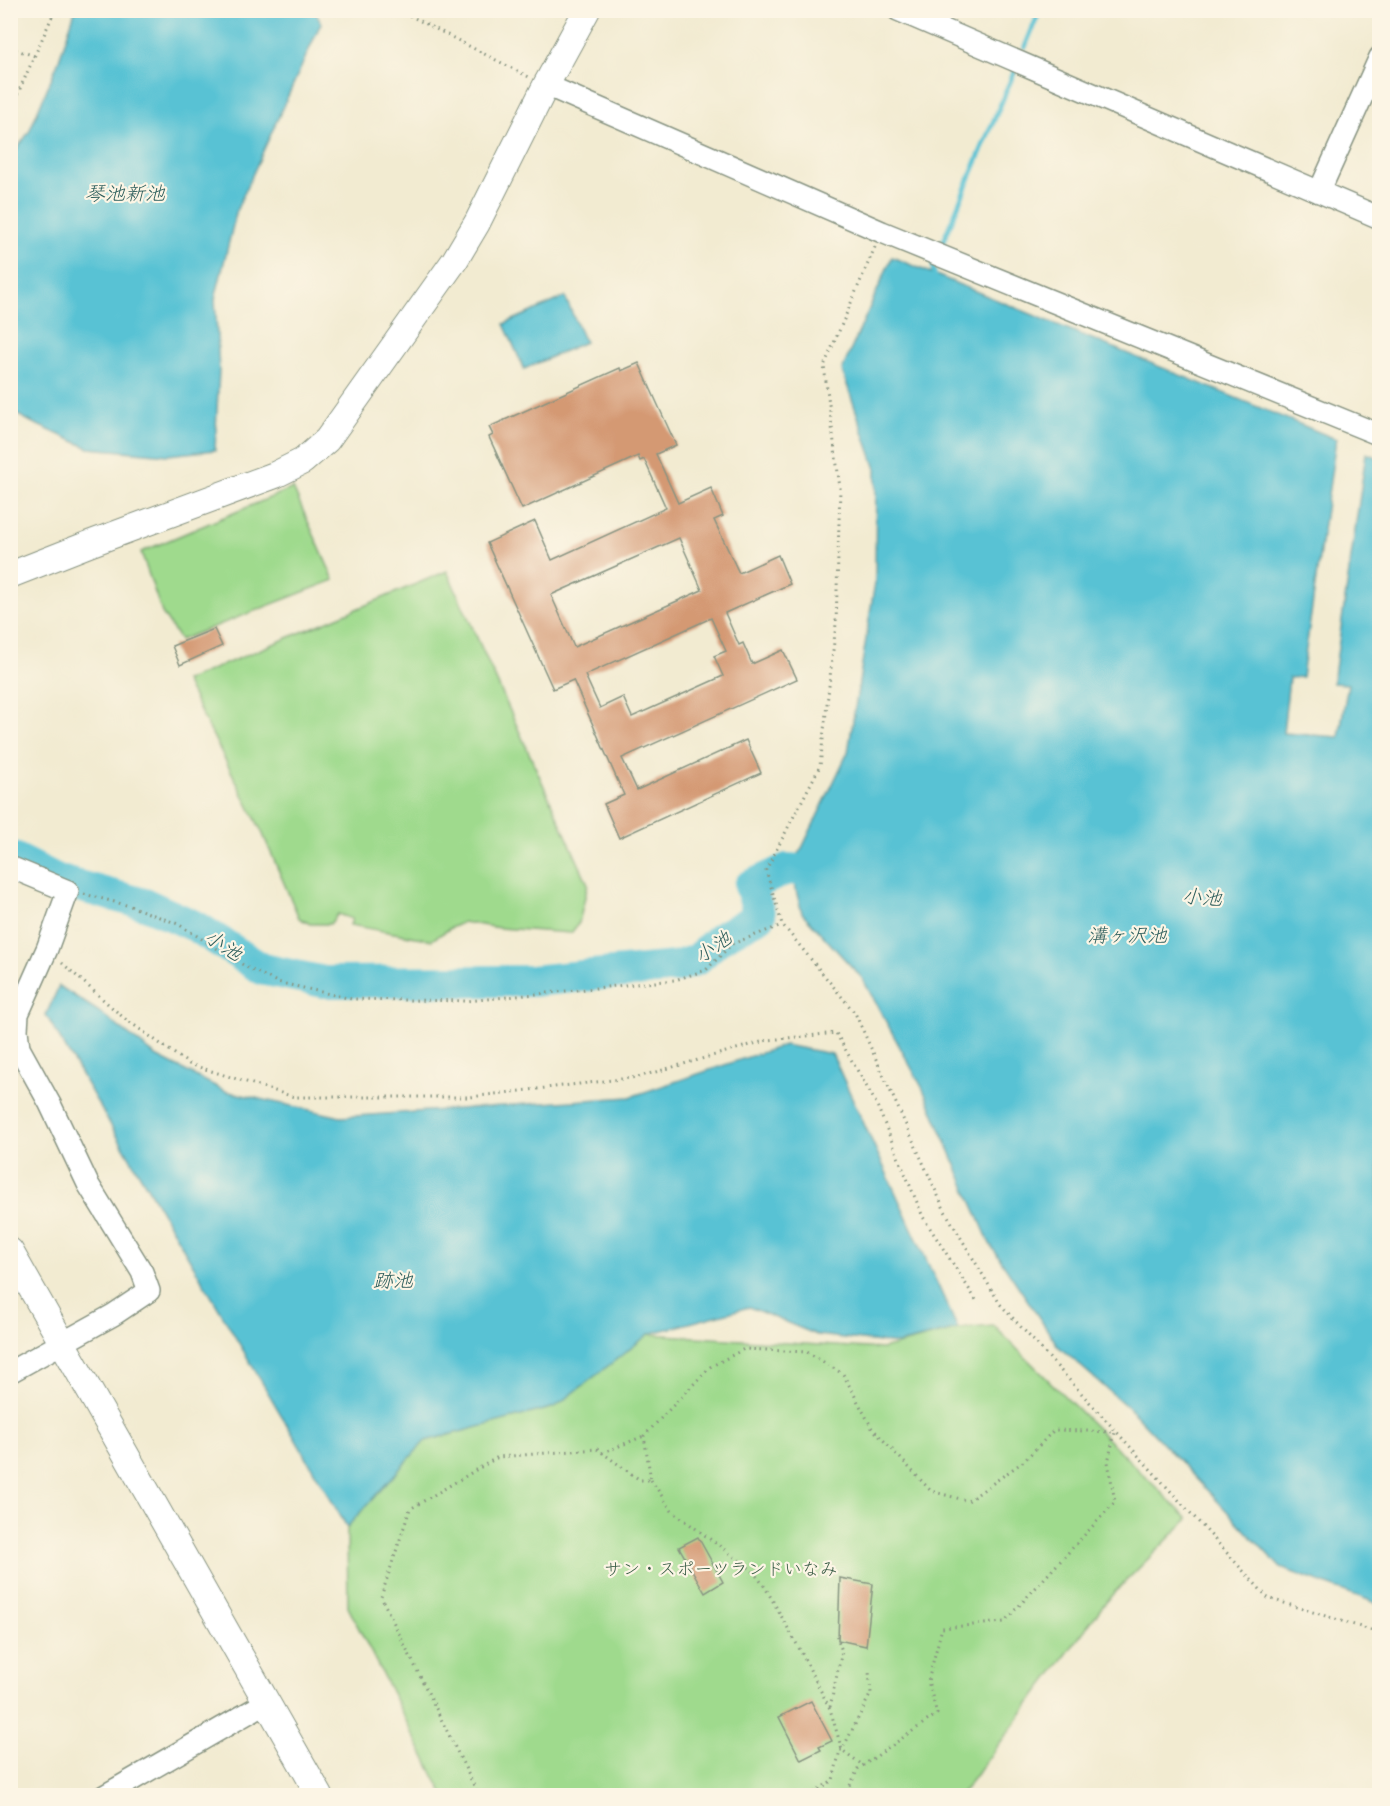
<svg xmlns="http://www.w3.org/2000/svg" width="1390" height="1806" font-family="'Playpen Sans','Klee One',sans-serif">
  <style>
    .green { fill: #9fda8d; stroke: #5f8c60; stroke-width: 1.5 }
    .water { fill: #58c2d4; stroke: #3c8084; stroke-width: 1.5 }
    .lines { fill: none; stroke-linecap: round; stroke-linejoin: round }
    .stream { stroke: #58c2d4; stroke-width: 5 }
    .river { stroke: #58c2d4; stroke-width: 32 }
    .building { fill: #d49973; fill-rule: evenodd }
    .minor-casing { stroke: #889482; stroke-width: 24 }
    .tertiary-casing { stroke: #889482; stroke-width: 28 }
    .path { stroke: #889482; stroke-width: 3; stroke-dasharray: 1.5 4.5; stroke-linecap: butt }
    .minor { stroke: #fff; stroke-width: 21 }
    .tertiary { stroke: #fff; stroke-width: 26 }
    .labels { text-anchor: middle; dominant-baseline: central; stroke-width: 4.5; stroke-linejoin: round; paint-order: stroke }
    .park-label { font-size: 18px; fill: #395c46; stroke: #fcf5e5 }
    .water-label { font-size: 20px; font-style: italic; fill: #2d5e5c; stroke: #fcf5e5 }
  </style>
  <rect width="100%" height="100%" fill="#fcf5e5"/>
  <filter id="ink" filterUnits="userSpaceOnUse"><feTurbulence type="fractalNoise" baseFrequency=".0167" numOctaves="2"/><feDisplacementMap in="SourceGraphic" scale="12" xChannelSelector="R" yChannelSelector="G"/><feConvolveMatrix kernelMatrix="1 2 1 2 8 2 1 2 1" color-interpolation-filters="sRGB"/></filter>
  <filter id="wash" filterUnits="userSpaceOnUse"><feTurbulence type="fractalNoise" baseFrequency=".008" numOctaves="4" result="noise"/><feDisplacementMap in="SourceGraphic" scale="24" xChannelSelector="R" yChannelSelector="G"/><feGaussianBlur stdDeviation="1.35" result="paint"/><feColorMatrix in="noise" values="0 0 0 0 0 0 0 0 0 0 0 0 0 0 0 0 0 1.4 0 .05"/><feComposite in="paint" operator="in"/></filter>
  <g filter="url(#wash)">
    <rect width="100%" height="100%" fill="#f2ebd1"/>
    <path class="green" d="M293 488 334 580 180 640 162 613 141 552Z
      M447 571 588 884 579 923 571 933 499 928 463 922 449 929 432 940 350 925 352 919 338 914 330 924H310L299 918 262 832 185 681Z
      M994 1326 1188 1519 1108 1599 960 1796 444 1795 348 1607 347 1527 425 1441 555 1407 649 1334 882 1349 958 1329Z"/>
    <path class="water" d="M75 11H315L321 23 237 209 215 299 219 370 215 450 168 455 89 448 33 423 11 411V157L29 132 59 60Z
      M892 257 1336 439 1302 677 1289 678 1283 733 1339 737 1348 684 1333 683 1366 453 1379 458V1604L1281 1568 1132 1411 1058 1346 990 1244 923 1089 862 978 802 913 791 871 848 752 875 582 876 469 842 370Z
      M565 297 585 342 524 369 504 324Z
      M59 986 98 1011 156 1056 225 1091 341 1117 630 1097 784 1045 832 1054 958 1329 898 1344 817 1335 749 1307 649 1334 555 1407 425 1441 347 1527 46 1015Z"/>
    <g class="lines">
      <path class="stream" d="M1025 47 1040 10
        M939 251 1015 70
        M935 279 933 266 936 259"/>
      <path class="river" d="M10 856 60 881 148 905 197 927 262 969 324 982 532 981 675 967 696 960 720 938 760 916 750 886 787 869 815 871 831 882"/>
    </g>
    <g id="blocks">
      <path class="building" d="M639 363 676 445 656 454 678 503 711 488 723 516 714 520 739 573 778 555 790 584 725 613 739 645 743 643 752 664 783 650 797 679 622 758 637 790 746 740 761 773 619 838 604 804 624 795 573 680 553 689 487 543 535 521 552 560 666 508 644 459 640 461 638 456 522 509 489 437 493 435 489 427 620 368 621 371ZM679 538 702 590 574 647 551 595ZM711 618 726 651 714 656 723 676 632 717 623 697 600 708 585 675Z
        M214 629 222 646 180 665 172 646Z
        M698 1537 723 1582 705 1593 679 1547Z
        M840 1578 873 1584 866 1646 838 1640Z
        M811 1701 832 1741 819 1747 821 1750 801 1760 779 1717Z"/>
    </g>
  </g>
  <g filter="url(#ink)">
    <use href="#blocks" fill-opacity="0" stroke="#889482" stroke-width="1.5"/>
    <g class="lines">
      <g class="minor-casing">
        <path id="minor" d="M898 10 1380 218
          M546 85 882 232 1380 435
          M1319 192 1380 57
          M10 867 68 891 47 949 18 1014 17 1030 19 1048 50 1104 88 1184 142 1272 149 1291 113 1315 10 1372
          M104 1796 267 1702"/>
      </g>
      <g class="tertiary-casing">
        <path id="tertiary" d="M10 575 89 544 275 475 303 461 327 440 455 260 477 223 546 85 587 10
          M10 1251 320 1796"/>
      </g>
      <path class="path" d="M399 10 529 77
        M10 48 35 56
        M10 111 55 10
        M875 247 824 366 840 488 836 624 820 766 766 870 782 924 855 1013 945 1211 1000 1304 1268 1598 1380 1633
        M84 894 130 906 178 924 248 968 277 982 352 999 467 1001 675 980 706 970 732 944 782 925
        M62 963 124 1018 189 1064 294 1097H470L638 1077 768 1040 836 1033 876 1103 923 1217 978 1303
        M602 1453 644 1436
        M651 1480 672 1511 752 1570 765 1587 799 1648 830 1709 842 1750 864 1766
        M830 1707 842 1651 836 1634
        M479 1796 381 1597 410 1509 498 1457 597 1449 640 1480H651L644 1436 710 1367 744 1349 807 1352 843 1374 872 1428 931 1491 968 1501 1024 1461 1054 1430 1115 1432 1108 1462 1115 1502 1004 1622 942 1628 928 1681 937 1714 858 1769 845 1796
        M809 1796 833 1780 840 1750H842L871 1693 869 1672"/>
      <use href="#minor" class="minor"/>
      <use href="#tertiary" class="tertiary"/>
    </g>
  </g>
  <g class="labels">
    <g class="park-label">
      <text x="721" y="1567">サン・スポーツランドいなみ</text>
    </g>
    <g class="water-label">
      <text x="125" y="192">琴池新池</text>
      <text transform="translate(1202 896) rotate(4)">小池</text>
      <text x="1127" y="934">溝ヶ沢池</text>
      <text transform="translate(224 944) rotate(33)">小池</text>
      <text transform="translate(712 946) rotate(-35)">小池</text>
      <text x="393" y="1279">跡池</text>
    </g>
  </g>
  <rect width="1390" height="1806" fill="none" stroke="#fcf5e5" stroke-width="36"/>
</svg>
